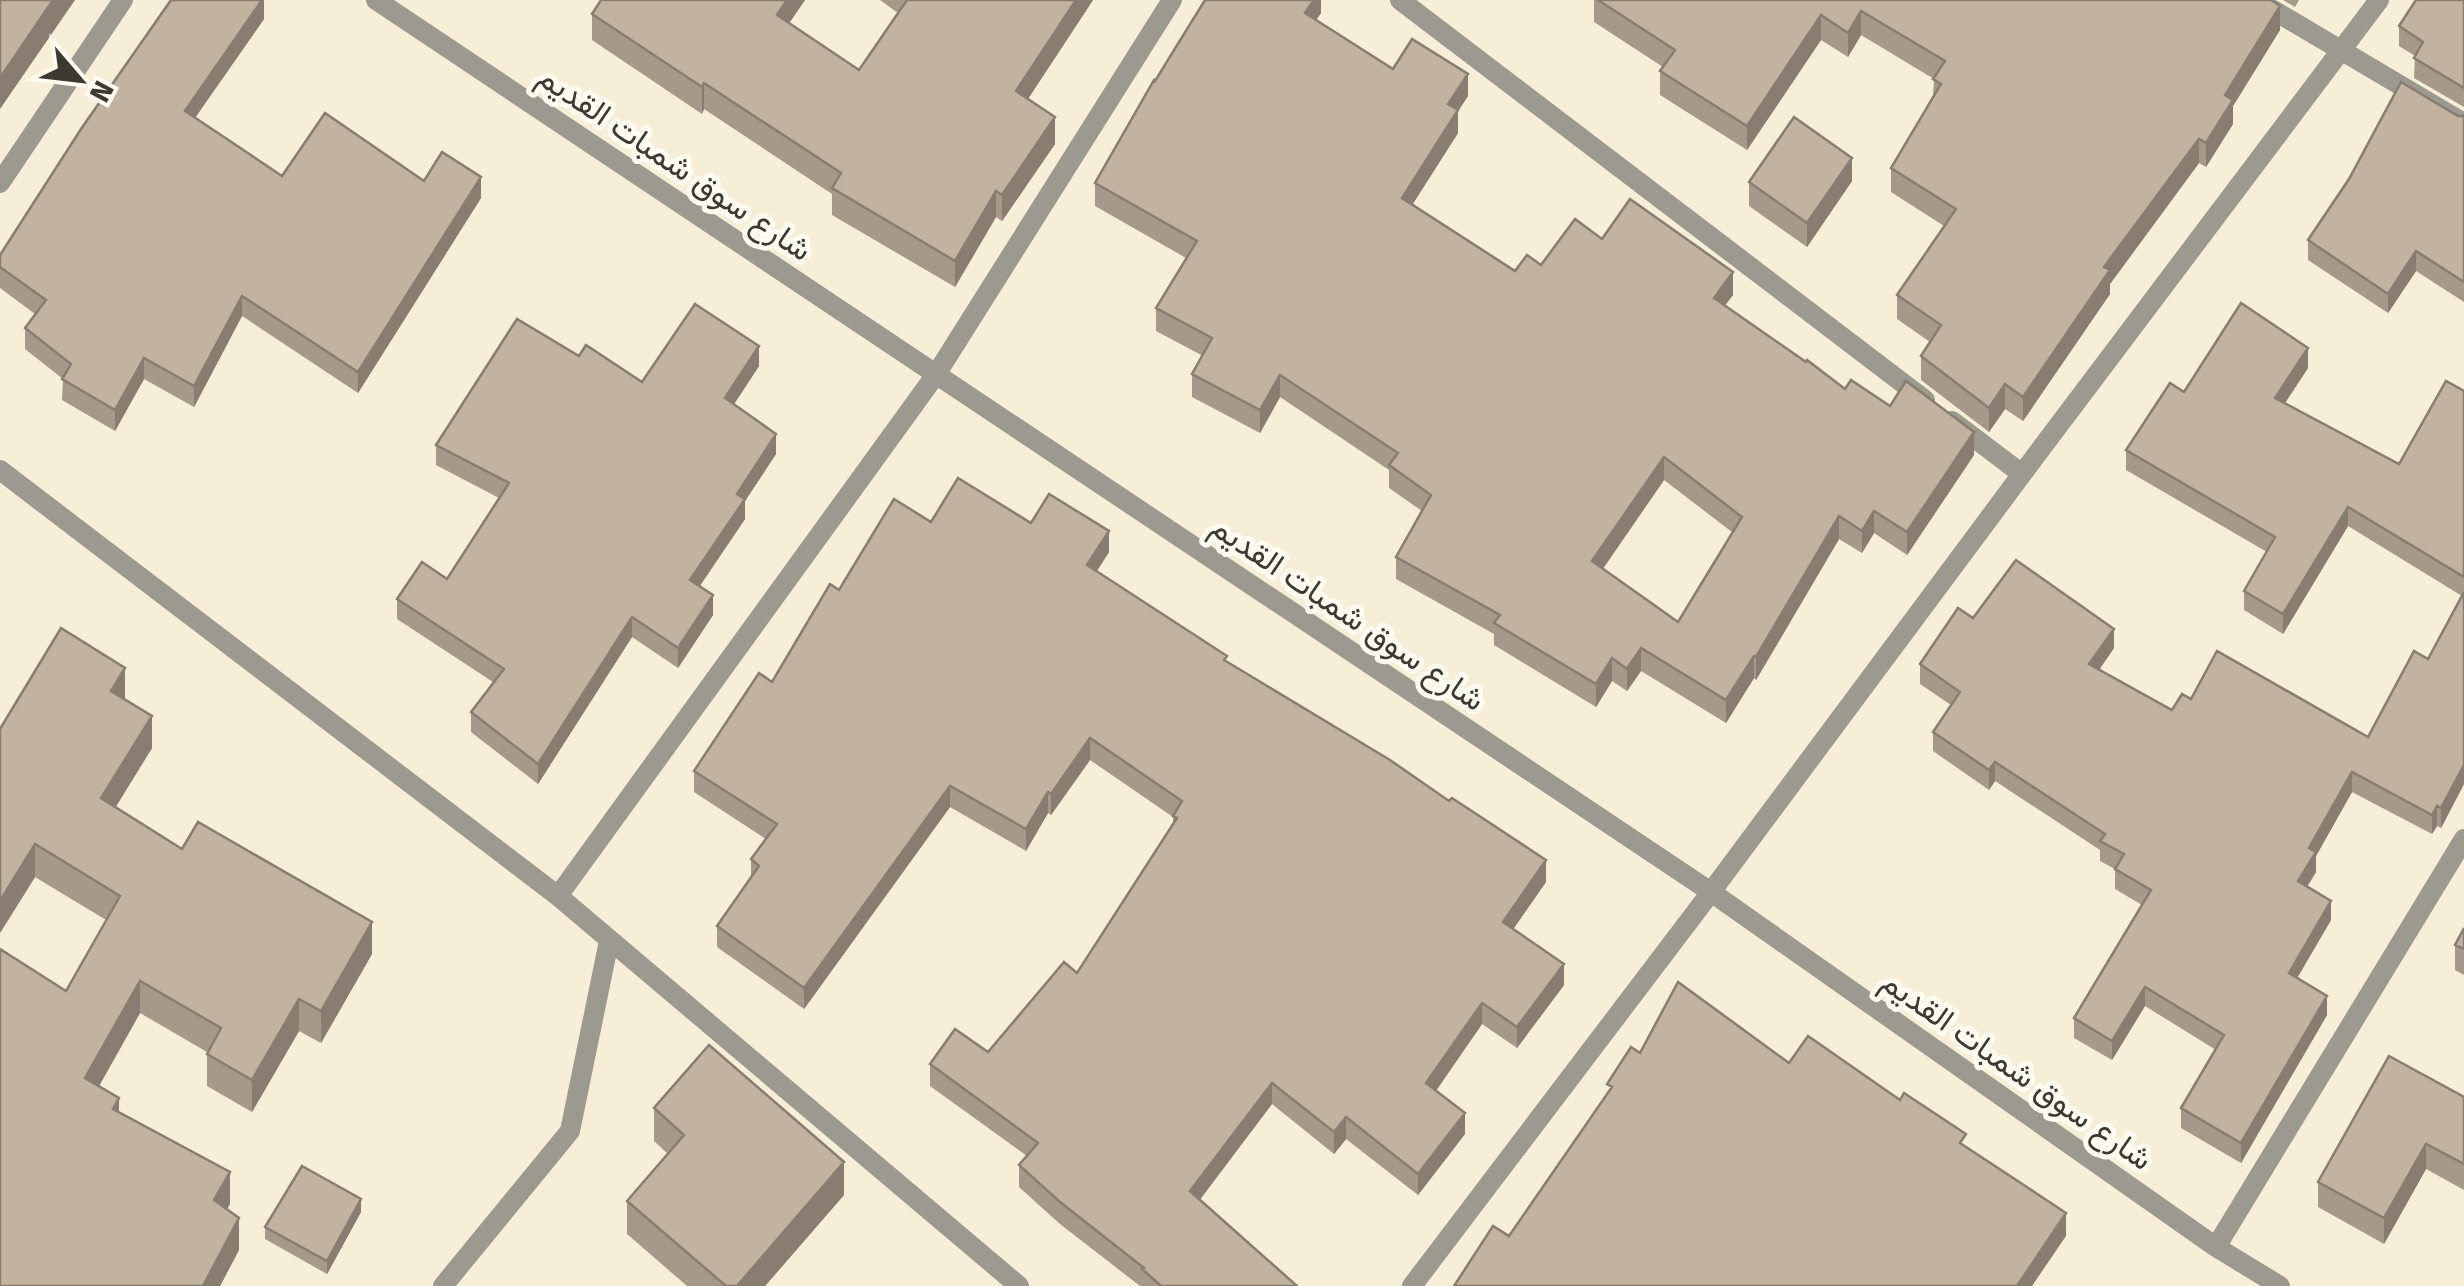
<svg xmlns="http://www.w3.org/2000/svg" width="2464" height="1286" font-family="'Fira Sans',Vazirmatn,sans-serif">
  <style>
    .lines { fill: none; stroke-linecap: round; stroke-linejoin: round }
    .minor { stroke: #9c998f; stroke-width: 20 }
    .wall { fill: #a7998a; fill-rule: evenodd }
    .shaded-wall { fill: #887d70 }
    .building { fill: #c2b2a0; stroke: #887d70; stroke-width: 2.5; fill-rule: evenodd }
    .labels { text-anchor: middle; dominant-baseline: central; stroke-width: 10; stroke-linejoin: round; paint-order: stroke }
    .street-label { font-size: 32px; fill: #3c3930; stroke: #fffcf2 }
  </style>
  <rect width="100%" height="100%" fill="#f6eed7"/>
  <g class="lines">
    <path class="minor" d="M376 0 1711 892 2216 1247 2280 1286
      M1400 0 1925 400
      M2256 0 2464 123
      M0 183 123 0
      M1952 421 2022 474
      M0 470 558 896 1019 1286
      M558 896 937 373 1172 0
      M2216 1247 2464 839
      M443 1286 570 1131 609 941
      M1412 1286 1711 892 2022 474 2379 0"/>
  </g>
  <path class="wall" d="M264 0V19L195 118 282 176 424 181 481 198 358 393 242 316 194 407 144 379 115 431 62 400 63 379 25 349V328L35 314 0 288V255Z
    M601 0H805L789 23 859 70 898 13 880 0H1093L1028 99 1055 144 1002 221 996 217 955 287 832 215V194L704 109 702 114 592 40V14Z
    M1321 0V13L1316 20 1393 69 1468 96 1458 111V133L1412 205 1515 271 1541 265 1602 239 1733 295 1725 305 1845 389 1890 406 1974 455 1907 555 1874 533 1862 553 1839 539 1756 680 1754 678 1726 723 1641 671 1627 691 1612 681 1596 707 1494 645V634L1396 579V557L1422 511 1389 488V470L1280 397 1260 433 1192 397V374L1203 356 1156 331V308L1186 258 1095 206V183L1155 81ZM1664 480 1732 532 1678 622 1603 569Z
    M1594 0H2271L2280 30 2233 106V124L2206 167 2199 163 2110 284V294L2023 421 2005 409 1989 432 1921 380V356L1930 342 1897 319V295L1944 226 1891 192V168L1933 96 1934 79 1861 35 1848 57 1821 40 1747 150 1660 95V71L1663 67 1594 22Z
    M2283 0H2299L2295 7Z
    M2464 0V107L2414 78 2415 56 2399 46V26Z
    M2458 116H2464V302L2416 271 2388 313 2308 260V240Z
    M1852 181 1807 247 1749 206V182Z
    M579 356 642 382 759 366 734 404 776 454 745 501V519L700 586 713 615 678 668 632 637 538 784 471 732V712L493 682 397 619V599L447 579 499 498 436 465V445Z
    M2308 368 2285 403 2399 464 2464 391V784L2441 828 2437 826 2432 834 2352 792 2316 856V872L2307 887 2331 920 2297 978 2327 1015 2241 1163 2181 1128V1108L2216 1050 2145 1006 2112 1060 2074 1038V1018L2142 905 2115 889V869L2100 861V850L1995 781 1989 790 1933 751V732L1951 705 1920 684V664L1973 618 2114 648 2099 670 2172 710 2191 699 2368 737 2428 659 2462 596 2348 526 2283 634 2244 610V591L2267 552 2126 470V450L2184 392Z
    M931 522 1031 523 1109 552 1097 571 1546 882 1513 929 1564 985 1517 1048 1482 1024 1436 1091 1465 1134 1418 1195 1346 1139 1334 1154 1272 1104 1199 1200 1297 1286H1140L1060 1224 1019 1187V1165L1027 1156 930 1086V1064L988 1052 1077 973 1173 824V817L1090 760 1051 815 1048 813 1026 851 950 807 804 1009 717 947V926L751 878V859L766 839 694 792V771L772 682 839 590Z
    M125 700 152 748 116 807 182 849 372 954 321 1043 299 1031 252 1112 207 1086V1052L140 1013 99 1086 119 1113 230 1204 226 1209 239 1250 220 1286H0L66 991 106 920 35 877 0 933V729Z
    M2464 928V975L2455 970V945Z
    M2464 1097V1190L2426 1169 2384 1244 2318 1207V1182Z
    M654 1108 844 1195 765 1286H687L627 1234V1201L668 1154 654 1141Z
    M361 1212 327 1274 265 1239V1227Z"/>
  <path class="shaded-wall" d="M53 0H75L0 109V78Z
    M262 0H264V19L185 132V111Z
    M787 0H805L777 41V15Z
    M1076 0H1093L1016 117V91Z
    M1313 0H1321V13L1305 36V13Z
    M2280 6V30L2233 106V124L2206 167V143L2225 95Z
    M1861 11V35L1848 57V33Z
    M1821 15V40L1747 150V126Z
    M1468 74V96L1458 111V133L1402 221V198L1448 104Z
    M704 83V109L702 114V87Z
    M1055 117V144L1002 221V195Z
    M2199 139V163L2110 284V294L2023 421V397L2104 267Z
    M1852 158V181L1807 247V223Z
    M481 177V198L358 393V372Z
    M996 191V217L955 287V261Z
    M2416 251V271L2388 313V294Z
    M1733 272V295L1714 320V298Z
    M242 296V316L194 407V386Z
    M759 346V366L725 418V398Z
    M2308 348V368L2275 418V398Z
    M144 358V379L115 431V410Z
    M1280 375V397L1260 433V410Z
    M2005 384V409L1989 432V408Z
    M1974 432V455L1907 555V532Z
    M776 434V454L745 501V519L690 600V580L737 494Z
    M1664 457V480L1592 584V561Z
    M2348 507V526L2283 634V614Z
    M1874 511V533L1862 553V531Z
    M1839 516V539L1756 680V657Z
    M1109 531V552L1087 586V565Z
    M713 595V615L678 668V648Z
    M632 617V637L538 784V764Z
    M2114 629V648L2089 684V664Z
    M1641 648V671L1627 691V669Z
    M1754 656V678L1726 723V700Z
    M1612 658V681L1596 707V684Z
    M125 668V700L111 691Z
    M152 716V748L101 830V798Z
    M1090 738V760L1051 815V794Z
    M1995 762V781L1989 790V770Z
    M2464 765V784L2441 828V808Z
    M2352 772V792L2316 856V872L2298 901V881L2309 848Z
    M950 786V807L804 1009V988Z
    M1048 792V813L1026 851V829Z
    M2437 806V826L2432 834V815Z
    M35 844V877L0 933V901Z
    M1546 860V882L1503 944V922Z
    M2331 901V920L2289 992V973Z
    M372 922V954L321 1043V1011Z
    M1564 964V985L1517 1048V1027Z
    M140 981V1013L85 1111V1078Z
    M2145 987V1006L2112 1060V1041Z
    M2327 996V1015L2241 1163V1143Z
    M299 999V1031L252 1112V1080Z
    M1482 1003V1024L1426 1105V1083Z
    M1272 1083V1104L1190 1213V1191Z
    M119 1098V1130L113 1109Z
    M1465 1113V1134L1418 1195V1174Z
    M1346 1117V1139L1334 1154V1132Z
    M2426 1144V1169L2384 1244V1218Z
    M844 1162V1195L765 1286H737Z
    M230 1172V1204L214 1232V1200Z
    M361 1199V1212L327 1274V1261Z
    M2066 1213V1236L2032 1286H2017Z
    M239 1218V1250L220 1286H203Z"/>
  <path class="building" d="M0 0H53L0 78Z
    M171 0H262L185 111 282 176 325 113 424 181 442 152 481 177 358 372 242 296 194 386 144 358 115 410 62 379 71 364 25 328 46 300 0 267V255L81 129Z
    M601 0H787L777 15 859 70 907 0H1076L1016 91 1055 117 1002 195 996 191 955 261 832 188 841 173 704 83 702 87 592 14Z
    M1205 0H1314L1305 13 1393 69 1412 39 1468 74 1448 104 1458 110 1402 198 1515 271 1527 255 1541 265 1575 219 1602 239 1630 199 1733 272 1714 298 1806 362 1807 360 1845 389 1851 380 1890 406 1906 381 1974 432 1907 532 1874 511 1862 531 1839 516 1756 657 1754 656 1726 700 1641 648 1627 669 1612 658 1596 684 1494 623 1500 615 1396 557 1431 495 1389 465 1398 453 1280 375 1260 410 1192 374 1212 338 1156 308 1197 241 1095 183 1154 80 1155 81ZM1664 457 1742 517 1678 622 1592 561Z
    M1598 0H2271L2280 6 2225 95 2233 100 2206 143 2199 139 2104 267 2110 270 2023 397 2005 384 1989 408 1921 356 1941 325 1897 295 1956 209 1891 168 1941 84 1933 79 1945 61 1861 11 1848 33 1821 15 1747 126 1660 71 1675 50Z
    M2416 0H2464V88L2414 58 2423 42 2399 26Z
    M2401 82 2458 116H2464V282L2416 251 2388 294 2308 240 2349 179Z
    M1794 117 1852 158 1807 223 1749 182Z
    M2241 303 2308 348 2275 398 2399 464 2446 381 2464 391V577L2348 507 2283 614 2244 591 2275 537 2126 450 2170 383 2184 392Z
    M695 304 759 346 725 398 776 434 737 494 745 499 690 580 713 595 678 648 632 617 538 764 471 712 504 669 397 599 422 562 447 579 509 483 436 445 517 319 579 356 586 345 642 382Z
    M958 478 1031 523 1049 494 1109 531 1087 565 1227 656 1224 660 1390 760 1449 801 1452 798 1546 860 1503 922 1564 964 1517 1027 1482 1003 1426 1083 1465 1113 1418 1174 1346 1117 1334 1132 1272 1083 1190 1191 1297 1286H1161L1142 1269 1144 1268 1060 1202 1019 1165 1038 1143 930 1064 955 1029 988 1052 1064 962 1077 973 1177 818 1173 816 1182 801 1090 738 1051 794 1048 792 1026 829 950 786 804 988 717 926 759 866 751 859 777 824 694 771 759 673 772 682 830 584 839 590 894 499 931 522Z
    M2016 560 2114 629 2089 664 2172 710 2182 694 2191 699 2217 651 2368 737 2414 651 2428 659 2464 592V765L2441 808 2437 806 2432 815 2352 772 2309 848 2316 852 2298 881 2331 901 2289 973 2327 996 2241 1143 2181 1108 2224 1035 2145 987 2112 1041 2074 1018 2151 890 2115 869 2124 854 2100 841 2105 834 1995 762 1989 770 1933 732 1960 692 1920 664 1958 608 1973 618Z
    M61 628 125 668 111 691 152 716 101 798 182 849 198 822 372 922 321 1011 299 999 252 1080 207 1054 221 1028 140 981 85 1078 119 1098 113 1109 230 1172 214 1200 239 1218 203 1286H0V949L66 991 120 896 35 844 0 901V729Z
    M2464 928V949L2455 945Z
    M1678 982 1789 1063 1808 1036 1900 1100 1904 1093 1966 1134 1960 1143 2066 1213 2017 1286H1454L1493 1226 1509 1236 1612 1087 1607 1084 1631 1047 1640 1053Z
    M709 1045 844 1162 737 1286H726L627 1201 684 1135 654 1108Z
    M2389 1056 2464 1097V1164L2426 1144 2384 1218 2318 1182Z
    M302 1166 361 1199 327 1261 265 1227Z"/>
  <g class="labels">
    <g class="street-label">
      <text transform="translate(675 163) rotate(34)">شارع سوق شمبات القديم</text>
      <text transform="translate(1348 613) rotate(34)">شارع سوق شمبات القديم</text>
      <text transform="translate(2017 1070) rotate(35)">شارع سوق شمبات القديم</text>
    </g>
  </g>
  <g transform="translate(80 80) rotate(118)" stroke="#fffcf2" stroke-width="8" paint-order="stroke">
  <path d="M0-8L18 38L0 25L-18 38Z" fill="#3c3930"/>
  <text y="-15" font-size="28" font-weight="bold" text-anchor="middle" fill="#3c3930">N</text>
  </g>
</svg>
